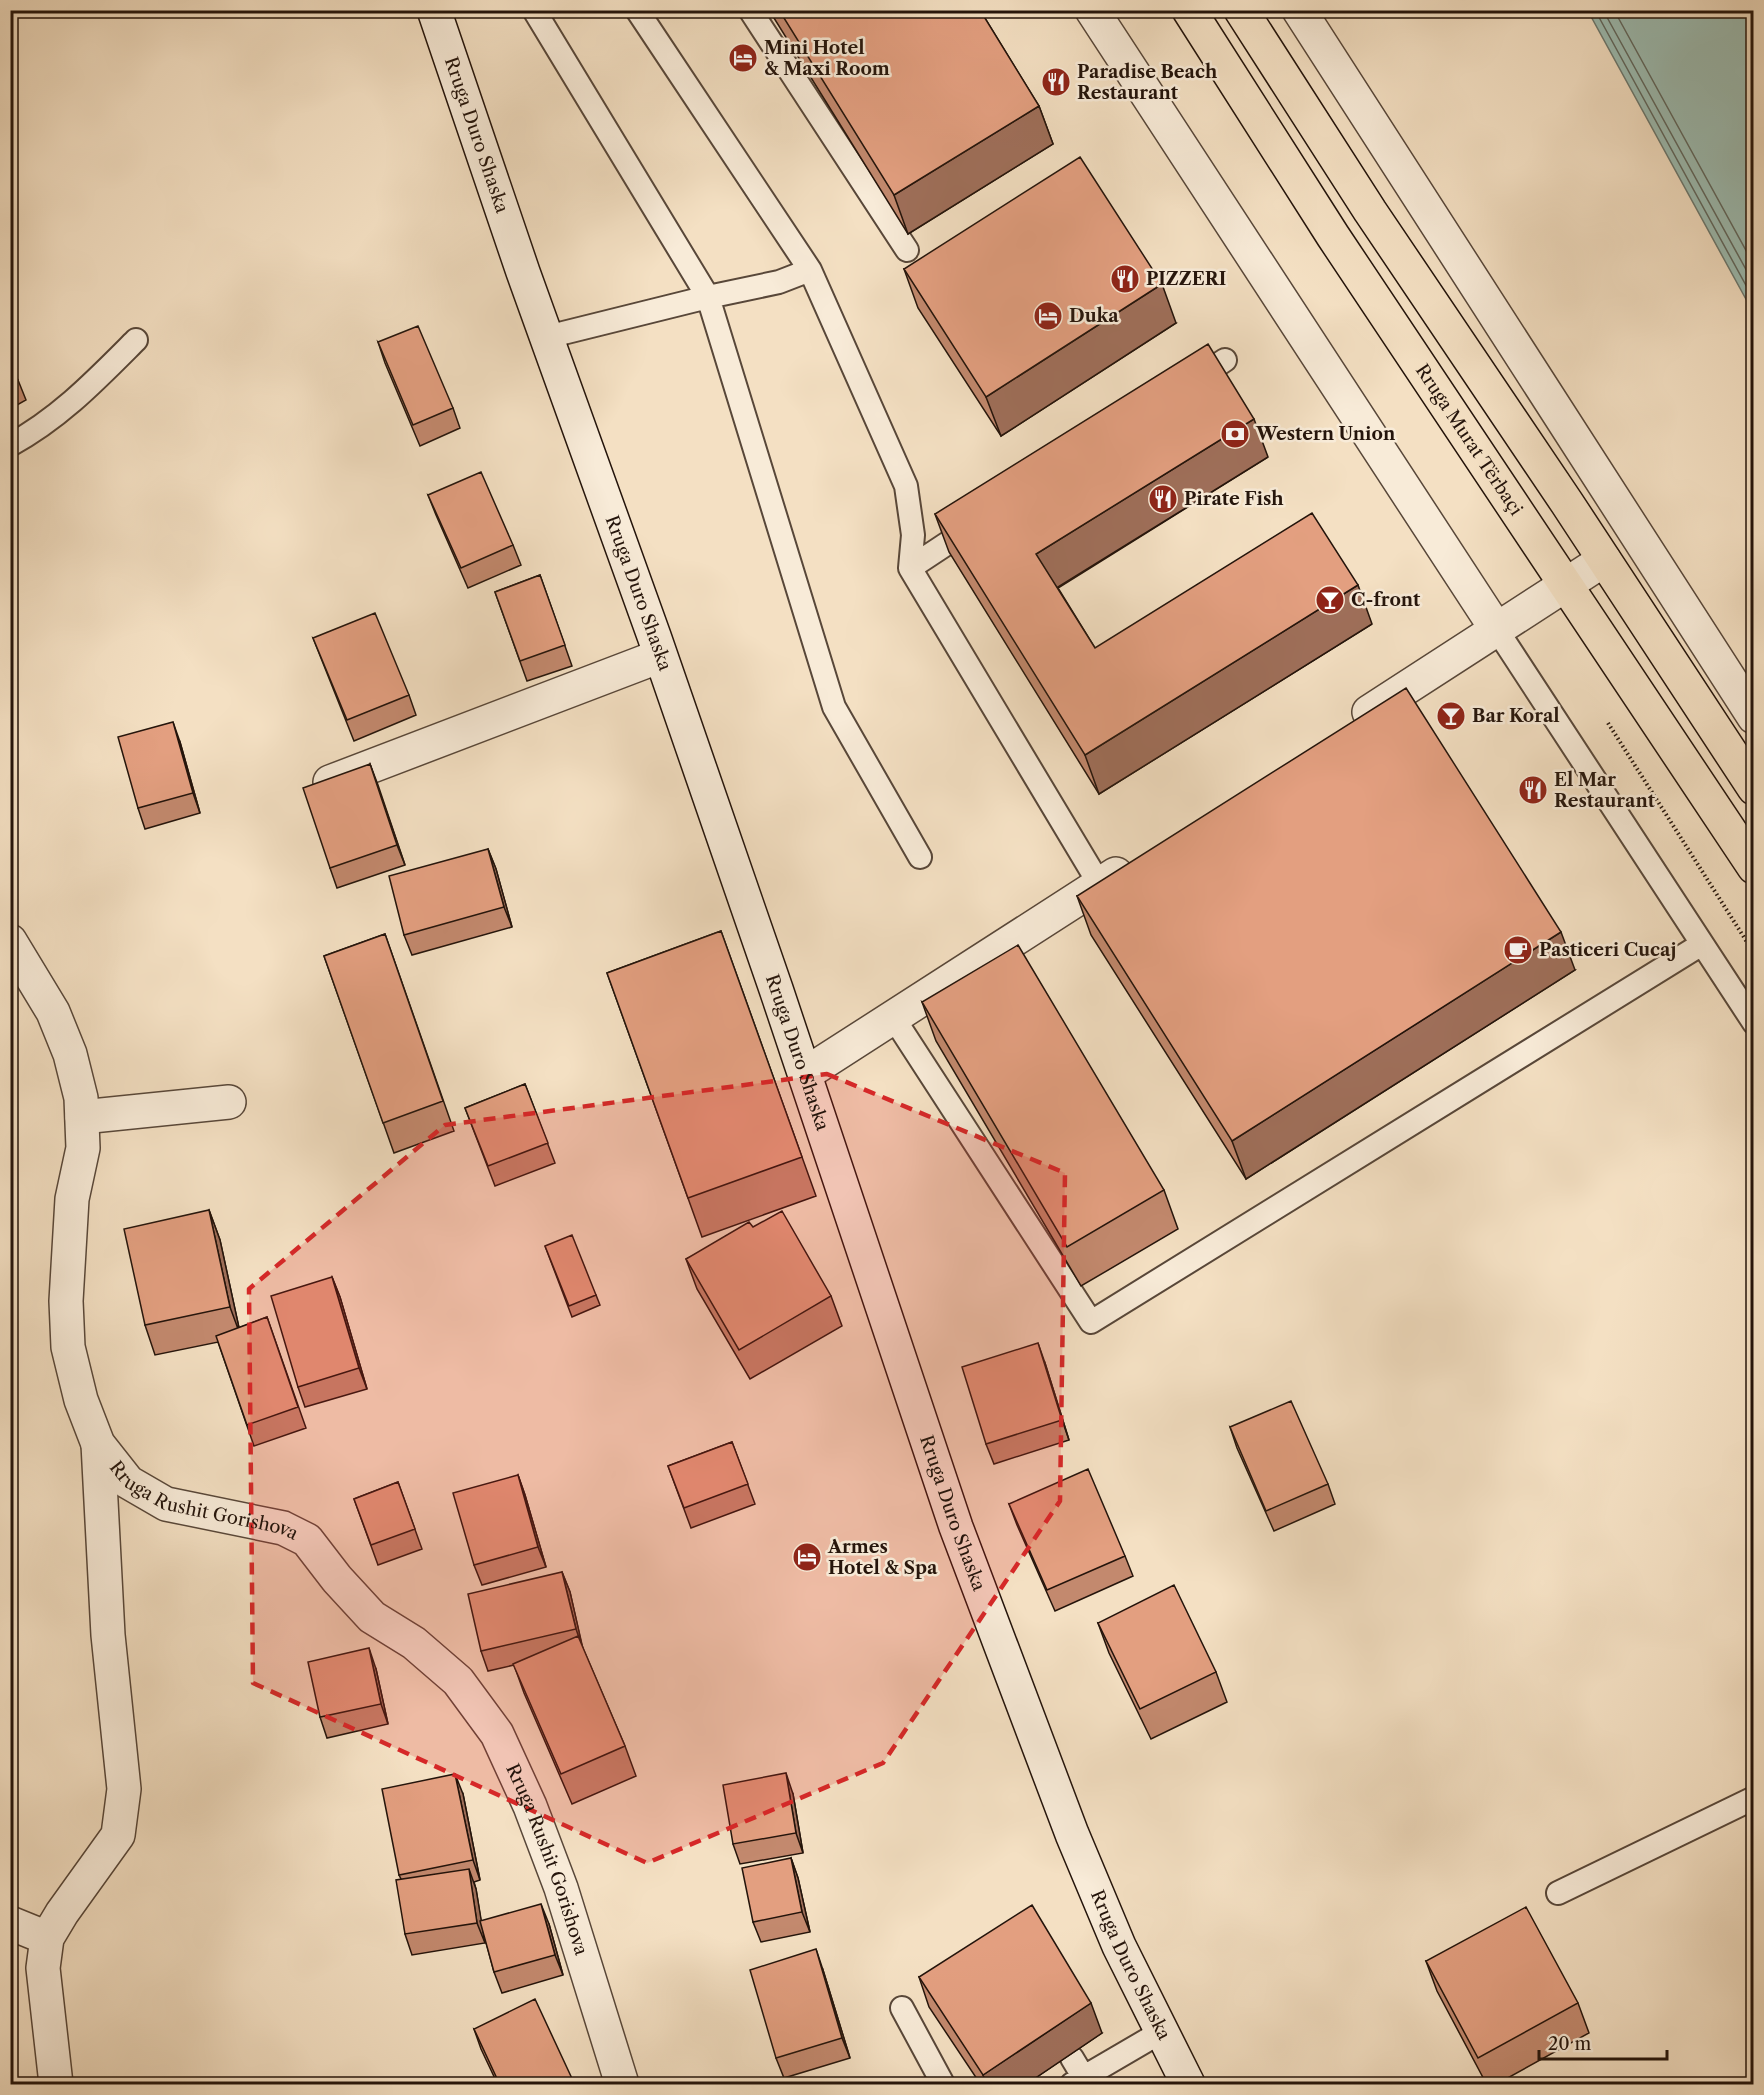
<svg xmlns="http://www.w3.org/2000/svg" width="1764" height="2095" font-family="'Libre Caslon Text',serif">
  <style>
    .water { fill: #9cbdb3; stroke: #6c7970; stroke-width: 1.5 }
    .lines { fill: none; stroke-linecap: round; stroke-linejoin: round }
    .shore { stroke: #60685f; stroke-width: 1.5 }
    .service-casing { stroke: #584739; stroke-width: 26 }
    .pedestrian-casing { stroke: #584739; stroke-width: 36 }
    .minor-casing { stroke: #584739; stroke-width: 36 }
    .secondary-casing { stroke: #24140b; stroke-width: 36 }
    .primary-casing { stroke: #24140b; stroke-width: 36 }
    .path { stroke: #24140b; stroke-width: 4; stroke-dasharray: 1.5 3; stroke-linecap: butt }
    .service { stroke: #f8ebd8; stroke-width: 22 }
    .pedestrian { stroke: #f8ebd8; stroke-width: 33 }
    .minor { stroke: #f8ebd8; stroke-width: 33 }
    .secondary { stroke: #f8ebd8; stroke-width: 33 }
    .primary { stroke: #f4e0c3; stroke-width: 33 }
    .wall { fill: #c3896e; stroke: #24140b; stroke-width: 1.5 }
    .shaded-wall { fill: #9f6f5a; stroke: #24140b; stroke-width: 1.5 }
    .building { fill: #e39f80; stroke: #24140b; stroke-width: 1.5 }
    .marked { fill: #d62828; fill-opacity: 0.2; stroke: #d62828; stroke-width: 4.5; stroke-dasharray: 12 8; stroke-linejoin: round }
    .labels { text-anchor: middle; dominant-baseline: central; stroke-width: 5; stroke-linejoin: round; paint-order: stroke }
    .poi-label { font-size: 18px; font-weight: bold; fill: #24140b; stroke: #f8ebd8; text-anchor: start }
    .street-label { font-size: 18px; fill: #24140b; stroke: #f8ebd8 }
  </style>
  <rect width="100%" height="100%" fill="#f4e0c3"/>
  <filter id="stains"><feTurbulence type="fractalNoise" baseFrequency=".00333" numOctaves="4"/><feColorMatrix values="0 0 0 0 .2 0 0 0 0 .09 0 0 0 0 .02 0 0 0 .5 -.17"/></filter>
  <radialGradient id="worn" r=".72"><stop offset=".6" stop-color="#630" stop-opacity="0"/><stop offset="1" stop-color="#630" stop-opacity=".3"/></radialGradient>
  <path class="water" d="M1588 11H1753V312Z"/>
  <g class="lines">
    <path class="shore" d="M1595 10 1754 300
      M1603 10 1754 284
      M1614 10 1754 265"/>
    <g class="service-casing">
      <path id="service" d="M534 10 708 297 834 707 920 857
        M750 10 907 250
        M810 270 906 486 913 535 910 568 1100 885
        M547 337 708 297 779 282 810 270 637 10
        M1195 380 1225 360
        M10 445C60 418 97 379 136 340
        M910 568 972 527
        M1497 630 1754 1023
        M893 1017 1091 1322 1702 944
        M1558 1893 1754 1798
        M902 2008 943 2084
        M1072 2058 1084 2078
        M1072 2084 1161 2032"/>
    </g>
    <g class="pedestrian-casing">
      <path id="pedestrian" d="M1092 10 1497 630
        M1299 10 1754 717"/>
    </g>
    <g class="minor-casing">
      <g id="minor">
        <path d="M1369 712 1604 560"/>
        <path d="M330 782 660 656"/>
        <path id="s1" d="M10 941 53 1012 70 1054 81 1098 83 1148 72 1199 66 1301 68 1347 81 1400 98 1444 128 1482 166 1504 283 1528 307 1540 337 1579 372 1617 414 1643 458 1681 497 1734 530 1806 561 1888 622 2084"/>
        <path d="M805 1074 1116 874"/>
        <path d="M82 1117 229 1102"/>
        <path d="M10 1923 47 1938"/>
        <path d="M56 2084 43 1968 47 1938 62 1913 118 1835 124 1789 108 1635 98 1444"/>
      </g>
    </g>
    <g class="secondary-casing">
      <g id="secondary">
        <path id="s2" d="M434 10 523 272 654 636 776 989 956 1527 1072 1834 1119 1946 1188 2084"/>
      </g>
    </g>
    <g class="primary-casing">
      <g id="primary">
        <path id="s3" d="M1189 10 1333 236 1754 867"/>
        <path d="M1241 10 1370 211 1567 503 1754 788"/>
      </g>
    </g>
    <path class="path" d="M1608 723 1754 953"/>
    <use href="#service" class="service"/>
    <use href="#pedestrian" class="pedestrian"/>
    <use href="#minor" class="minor"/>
    <use href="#secondary" class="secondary"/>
    <use href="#primary" class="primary"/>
  </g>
  <path class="wall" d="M769 10H980L1039 106 1053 144 908 234Z
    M904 269 1176 323 1001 436 918 308Z
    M378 342 453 408 460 428 420 446 385 363Z
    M10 366 18 380 26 400 10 409Z
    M1268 457 1058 588 1095 648 1372 624 1099 794 949 552 935 514Z
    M428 495 513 545 521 565 468 588 436 515Z
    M540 575 572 666 527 681 495 592Z
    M313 638 409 695 416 715 354 741Z
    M180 742 200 813 145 829 138 808Z
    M370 764 405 865 337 888 330 868Z
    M488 849 496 869 512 927 412 955 404 935Z
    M1077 896 1575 970 1246 1179 1091 935Z
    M721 931 816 1196 702 1237 607 973Z
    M385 934 454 1131 394 1153 324 956Z
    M922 1002 1164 1190 1178 1229 1081 1286 936 1041Z
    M525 1084 555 1163 495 1186 465 1108Z
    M209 1210 220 1240 239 1328 267 1317 306 1428 254 1446 218 1342 155 1355 145 1325Z
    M753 1227 831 1296 842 1326 750 1379 697 1289 686 1259Z
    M545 1246 596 1295 600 1305 572 1317Z
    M332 1277 340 1297 367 1389 305 1407 298 1387Z
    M1045 1363 1069 1440 994 1464 986 1444Z
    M1230 1427 1328 1484 1335 1504 1274 1531 1237 1448Z
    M732 1442 755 1504 691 1528 668 1466Z
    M518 1475 525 1495 546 1567 482 1585 474 1565Z
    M398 1482 422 1549 378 1565 354 1499Z
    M1009 1504 1125 1556 1133 1576 1055 1611 1017 1525Z
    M562 1572 570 1592 582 1646 625 1746 636 1776 572 1804 524 1693 514 1665 488 1671 481 1651Z
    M1098 1623 1216 1672 1227 1702 1151 1739 1109 1653Z
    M376 1669 388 1724 327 1738 320 1717Z
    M463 1794 480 1880 474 1882 476 1889 481 1921 549 1924 563 1975 502 1993 494 1972 483 1931 485 1943 412 1955 405 1934 401 1879 399 1875Z
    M793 1794 803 1853 740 1864 733 1844Z
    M791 1858 798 1878 810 1932 761 1942 753 1922Z
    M1426 1961 1578 2003 1589 2033 1495 2085H1487L1437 1991Z
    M823 1970 850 2058 784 2078 776 2058Z
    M919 1977 1102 2033 1025 2085H981L929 2007Z
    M474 2029 575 2085H498L481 2049Z"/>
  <path class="shaded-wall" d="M1039 106 1053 144 908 234 894 195Z
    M1162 284 1176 323 1001 436 986 397Z
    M1254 419 1268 457 1050 592 1036 554Z
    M1358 585 1372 624 1099 794 1085 755Z
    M173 722 180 742 200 813 193 793Z
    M370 764 378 785 405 865 397 845Z
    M488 849 496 869 512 927 504 907Z
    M1561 932 1575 970 1246 1179 1232 1141Z
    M209 1210 220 1240 241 1337 230 1307Z
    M332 1277 340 1297 367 1389 359 1368Z
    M1038 1343 1045 1363 1069 1440 1062 1420Z
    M518 1475 525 1495 546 1567 538 1547Z
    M562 1572 570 1592 583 1649 576 1629Z
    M369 1648 376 1669 388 1724 381 1704Z
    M786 1773 793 1794 803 1853 796 1833Z
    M455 1774 463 1794 480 1880 473 1860Z
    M791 1858 798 1878 810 1932 802 1912Z
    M469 1869 476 1889 485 1943 477 1923Z
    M541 1904 549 1924 563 1975 555 1955Z
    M816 1949 823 1970 850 2058 842 2038Z
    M1091 2003 1102 2033 1025 2085H987L983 2075Z"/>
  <path class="building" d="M779 10H980L1039 106 894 195Z
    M1080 157 1162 284 986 397 904 269Z
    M418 326 453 408 413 425 378 342Z
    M1208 344 1254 419 1036 554 1095 648 1312 513 1358 585 1085 755 935 514Z
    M10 366 18 380 10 384Z
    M481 472 513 545 461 568 428 495Z
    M540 575 565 645 520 661 495 592Z
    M375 613 409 695 347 720 313 638Z
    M1406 688 1561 932 1232 1141 1077 896Z
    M173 722 193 793 138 808 118 737Z
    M370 764 397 845 330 868 303 788Z
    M488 849 504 907 404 935 389 876Z
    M721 931 802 1157 688 1198 607 973Z
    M385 934 443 1101 383 1123 324 956Z
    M1018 945 1164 1190 1067 1247 922 1002Z
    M525 1084 548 1143 488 1166 465 1108Z
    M209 1210 230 1307 145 1325 124 1229Z
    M782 1211 831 1296 739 1350 686 1259 749 1222 753 1227Z
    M572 1235 596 1295 569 1306 545 1246Z
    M332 1277 359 1368 298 1387 271 1296Z
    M267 1317 298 1407 247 1425 216 1336Z
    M1038 1343 1062 1420 986 1444 962 1367Z
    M1291 1401 1328 1484 1266 1511 1230 1427Z
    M732 1442 748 1484 684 1508 668 1466Z
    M1088 1469 1125 1556 1047 1590 1009 1504Z
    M518 1475 538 1547 474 1565 453 1493Z
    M398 1482 415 1529 371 1545 354 1499Z
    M562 1572 576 1629 481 1651 468 1594Z
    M1174 1585 1216 1672 1140 1709 1098 1623Z
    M578 1636 625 1746 561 1774 513 1664Z
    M369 1648 381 1704 320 1717 308 1662Z
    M786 1773 796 1833 733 1844 723 1785Z
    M455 1774 473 1860 399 1875 382 1789Z
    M791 1858 802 1912 753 1922 742 1868Z
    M469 1869 477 1923 405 1934 396 1880Z
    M541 1904 555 1955 494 1972 480 1921Z
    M1032 1905 1091 2003 983 2075 919 1977Z
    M1526 1907 1578 2003 1478 2058 1426 1961Z
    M816 1949 842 2038 776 2058 750 1970Z
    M535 1999 575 2085H500L474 2029Z"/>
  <path class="marked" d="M827 1074 1065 1173 1060 1501 883 1763 647 1863 253 1683 249 1289 445 1125Z"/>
  <defs>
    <g id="hotel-disc" transform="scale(1.5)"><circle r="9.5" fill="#8f2418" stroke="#f8ebd8"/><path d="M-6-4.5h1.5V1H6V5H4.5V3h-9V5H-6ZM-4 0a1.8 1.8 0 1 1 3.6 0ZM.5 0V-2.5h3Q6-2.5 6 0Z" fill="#fff"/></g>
    <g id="restaurant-disc" transform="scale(1.5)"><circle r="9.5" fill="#8f2418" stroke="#f8ebd8"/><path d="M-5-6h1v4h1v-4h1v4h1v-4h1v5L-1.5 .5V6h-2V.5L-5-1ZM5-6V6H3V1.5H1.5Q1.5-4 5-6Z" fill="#fff"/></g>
    <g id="bank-disc" transform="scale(1.5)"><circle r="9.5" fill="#8f2418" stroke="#f8ebd8"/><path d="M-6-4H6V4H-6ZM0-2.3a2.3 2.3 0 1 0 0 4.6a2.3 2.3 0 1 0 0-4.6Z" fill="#fff"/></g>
    <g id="bar-disc" transform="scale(1.5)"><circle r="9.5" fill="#8f2418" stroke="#f8ebd8"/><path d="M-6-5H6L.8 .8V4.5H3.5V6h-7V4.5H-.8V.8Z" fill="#fff"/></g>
    <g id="cafe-disc" transform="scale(1.5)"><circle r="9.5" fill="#8f2418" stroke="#f8ebd8"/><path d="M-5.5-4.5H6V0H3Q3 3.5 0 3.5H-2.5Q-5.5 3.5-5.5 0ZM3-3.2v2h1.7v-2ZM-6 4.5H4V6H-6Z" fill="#fff"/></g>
  </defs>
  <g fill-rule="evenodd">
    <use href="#hotel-disc" x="743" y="58"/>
    <use href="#restaurant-disc" x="1056" y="82"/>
    <use href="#restaurant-disc" x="1125" y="279"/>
    <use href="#hotel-disc" x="1048" y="316"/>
    <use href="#bank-disc" x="1235" y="434"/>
    <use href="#restaurant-disc" x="1163" y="499"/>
    <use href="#bar-disc" x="1330" y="600"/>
    <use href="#bar-disc" x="1451" y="716"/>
    <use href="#restaurant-disc" x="1533" y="790"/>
    <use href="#cafe-disc" x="1518" y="950"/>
    <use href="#hotel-disc" x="807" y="1557"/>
  </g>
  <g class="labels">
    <g class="poi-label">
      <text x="764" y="48">Mini Hotel<tspan x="764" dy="21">&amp; Maxi Room</tspan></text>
      <text x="1077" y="72">Paradise Beach<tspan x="1077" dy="21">Restaurant</tspan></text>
      <text x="1146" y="279">PIZZERI</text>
      <text x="1069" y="316">Duka</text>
      <text x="1256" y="434">Western Union</text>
      <text x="1184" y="499">Pirate Fish</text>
      <text x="1351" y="600">C-front</text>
      <text x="1472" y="716">Bar Koral</text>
      <text x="1554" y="780">El Mar<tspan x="1554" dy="21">Restaurant</tspan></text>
      <text x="1539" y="950">Pasticeri Cucaj</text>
      <text x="828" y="1547">Armes<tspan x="828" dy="21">Hotel &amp; Spa</tspan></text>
    </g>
    <g class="street-label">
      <text stroke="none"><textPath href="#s2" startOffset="132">Rruga Duro Shaska</textPath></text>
      <text stroke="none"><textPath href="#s3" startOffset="513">Rruga Murat Tërbaçi</textPath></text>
      <text stroke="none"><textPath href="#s2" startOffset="618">Rruga Duro Shaska</textPath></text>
      <text stroke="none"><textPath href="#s2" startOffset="1104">Rruga Duro Shaska</textPath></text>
      <text stroke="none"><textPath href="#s1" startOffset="652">Rruga Rushit Gorishova</textPath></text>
      <text stroke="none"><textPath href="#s2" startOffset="1590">Rruga Duro Shaska</textPath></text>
      <text stroke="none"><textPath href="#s1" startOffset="1174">Rruga Rushit Gorishova</textPath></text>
      <text stroke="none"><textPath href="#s2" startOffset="2076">Rruga Duro Shaska</textPath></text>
    </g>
  </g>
  <rect width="1764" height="2095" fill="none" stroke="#f4e0c3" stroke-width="36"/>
  <rect x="12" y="12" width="1740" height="2071" fill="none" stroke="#24140b" stroke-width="3"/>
  <rect x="18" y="18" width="1728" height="2059" fill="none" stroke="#24140b" stroke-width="1.5"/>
  <path d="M1539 2050v9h128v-9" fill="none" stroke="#24140b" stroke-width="3"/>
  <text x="1548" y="2050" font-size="18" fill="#24140b" stroke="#f8ebd8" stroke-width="4.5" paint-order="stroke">20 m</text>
  <rect width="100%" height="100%" filter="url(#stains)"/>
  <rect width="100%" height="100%" fill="url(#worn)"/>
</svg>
